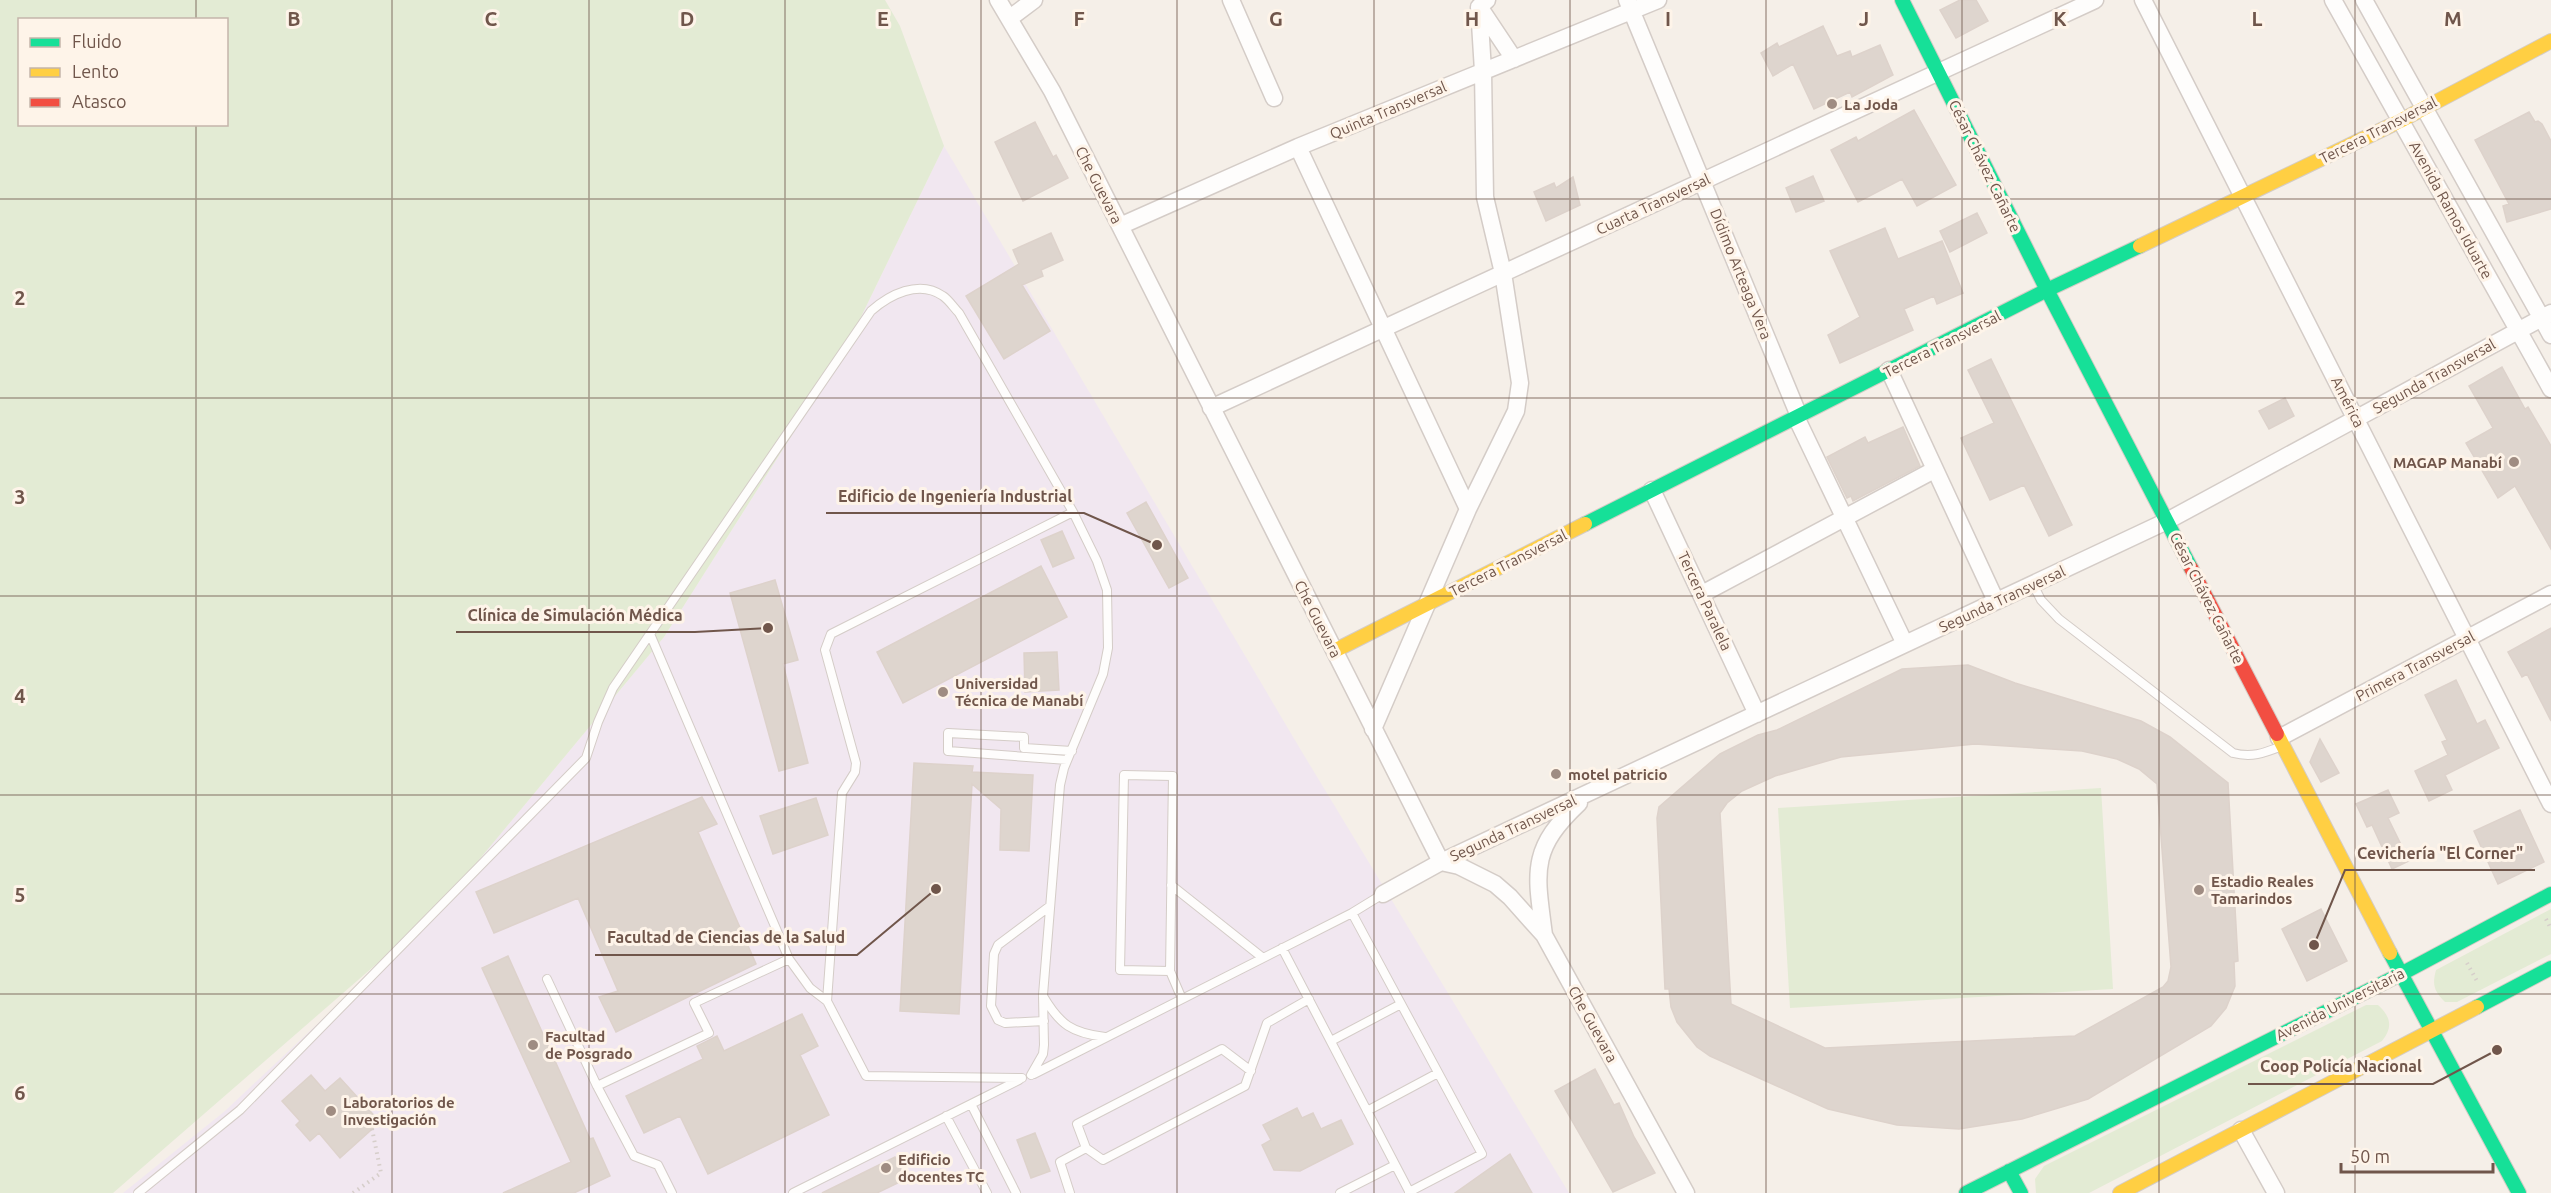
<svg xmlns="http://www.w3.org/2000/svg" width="2551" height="1193" font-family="Ubuntu,sans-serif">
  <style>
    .education { fill: #f1e7f0 }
    .green { fill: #e3ebd4; fill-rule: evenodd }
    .building { fill: #ded5ce; stroke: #ddd2cb; stroke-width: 1.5; fill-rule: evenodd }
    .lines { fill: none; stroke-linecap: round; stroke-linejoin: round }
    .lane-casing { stroke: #d4ccc7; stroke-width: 10 }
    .street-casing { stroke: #d4ccc7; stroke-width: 19 }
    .fast-casing { stroke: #d4ccc5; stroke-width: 16 }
    .slow-casing { stroke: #d4ccc5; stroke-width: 16 }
    .jam-casing { stroke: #d4ccc5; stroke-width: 16 }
    .path { stroke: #d6ceca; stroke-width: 4; stroke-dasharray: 1.5 4.5; stroke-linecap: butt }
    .lane { stroke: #fefdfc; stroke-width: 8 }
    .street { stroke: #fefdfc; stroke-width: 16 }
    .fast { stroke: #16e098; stroke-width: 14 }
    .slow { stroke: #ffcf43; stroke-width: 14 }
    .jam { stroke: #f24e42; stroke-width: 14 }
    .grid { fill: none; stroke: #70564b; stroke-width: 1.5; stroke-opacity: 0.55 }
    .poi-dot { fill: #9f8c82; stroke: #fef4e9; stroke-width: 2 }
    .labels { text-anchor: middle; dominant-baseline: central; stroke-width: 6; stroke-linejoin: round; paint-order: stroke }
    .poi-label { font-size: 15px; font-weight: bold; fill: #70564b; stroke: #fef4e9; text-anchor: start }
    .street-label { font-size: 15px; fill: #70564b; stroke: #fef4e9 }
    .grid-label { font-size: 20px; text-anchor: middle; font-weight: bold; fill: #70564b; stroke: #fef4e9; stroke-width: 6; stroke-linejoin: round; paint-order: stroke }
    .leader { fill: none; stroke: #70564b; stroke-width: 2 }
    .callout-dot { fill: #70564b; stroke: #fef4e9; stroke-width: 2 }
    .callout-label { font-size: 16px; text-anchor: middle; font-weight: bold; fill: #70564b; stroke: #fef4e9; stroke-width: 6; stroke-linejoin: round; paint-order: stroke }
  </style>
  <rect width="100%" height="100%" fill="#f5efe8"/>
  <path class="education" d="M944 146 1299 747 1569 1193H123L225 1111 434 914 664 637 842 356Z"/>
  <path class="green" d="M0 0H885L900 26 944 146 842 356 664 637 434 914 113 1193H0ZM20 20H226V124H20Z
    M2101 788 2113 989 1790 1008 1778 808Z
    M2551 909V954L2457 1002H2445C2434 991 2432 985 2436 970Z
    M2366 1005H2378C2391 1017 2393 1027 2382 1041L2089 1193H2036L2035 1179 2044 1166Z"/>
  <path class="building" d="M1960 0H1976L1988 21 1956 38 1940 10Z
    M1823 26 1837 56 1850 51 1852 57 1880 45 1893 75 1852 97 1850 92 1814 109 1793 64 1773 76 1761 53 1777 43 1779 47Z
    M1914 110 1956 185 1917 206 1902 179 1858 202 1831 150 1856 137 1858 141Z
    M2529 112 2535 122 2538 121 2542 124 2551 141V209L2507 222 2503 206 2509 204 2475 140Z
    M1035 122 1053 157 1056 155 1068 178 1023 201 995 142Z
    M1813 176 1824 201 1796 212 1786 188Z
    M1573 177 1580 205 1546 221 1534 192 1554 183 1556 188Z
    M1977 213 1987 233 1950 252 1940 231Z
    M1885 228 1898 259 1942 241 1963 293 1937 304 1934 296 1904 309 1913 330 1840 363 1828 335 1860 317 1830 251Z
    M1051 233 1063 260 1041 270 1043 276 1022 285 1050 331 1004 359 966 296 1019 264 1013 250Z
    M1991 359 2072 525 2049 536 2024 485 1990 500 1961 438 1994 423 1968 370Z
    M2502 367 2525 409 2528 407 2551 446V549L2515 486 2498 498 2466 443 2493 428 2469 386Z
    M2285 398 2294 416 2269 429 2259 411Z
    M1903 427 1920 466 1853 501 1851 496 1847 498 1827 457 1865 437 1868 443Z
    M1146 502 1188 578 1169 588 1127 513Z
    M1062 531 1074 558 1053 567 1041 540Z
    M1041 566 1067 617 903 703 877 652Z
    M775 580 798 660 783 664 808 763 779 771 730 593Z
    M2551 628V721L2527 674 2522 677 2508 652Z
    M1057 652 1059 690 1025 692 1024 653Z
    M1968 665 2015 683 2141 721 2170 737 2228 783 2238 961 2234 962 2235 986 2226 1008 2211 1026 2088 1099 2022 1119 1959 1129 1897 1125 1828 1109 1710 1056 1697 1047 1677 1022 1671 1007 1669 989H1665L1657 818 1659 807 1720 754 1758 735 1777 730 1902 669ZM1975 744 2082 751 2117 759 2139 769 2157 784 2171 967 2168 981 2163 987 2075 1036 1825 1048 1731 1004 1720 813 1727 803 1742 791 1775 776 1841 757Z
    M2456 680 2477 724 2485 720 2499 748 2445 775 2452 790 2429 801 2415 771 2448 755 2442 742 2447 740 2425 695Z
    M2320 739 2339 773 2321 782 2310 762Z
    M914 763 973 766 972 772 1033 775 1029 851 1000 850 1001 809 972 784 959 1014 900 1011Z
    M2388 790 2399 813 2388 818 2409 861 2392 869 2372 825 2367 827 2356 804Z
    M702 797 717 824 698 832 756 964 616 1032 599 997 618 991 578 898 494 933 476 892Z
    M816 798 828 835 773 854 760 816Z
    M2520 810 2544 862 2498 884 2474 831Z
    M2321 909 2347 961 2307 981 2282 929Z
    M508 956 590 1139 593 1138 610 1176 574 1193H503L571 1162 482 968Z
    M802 1014 818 1046 800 1055 829 1115 708 1174 680 1116 644 1133 626 1096 703 1059 697 1046 717 1036 724 1051Z
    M1595 1069 1614 1105 1619 1103 1634 1137 1655 1173 1613 1192 1555 1091Z
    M311 1075 325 1091 340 1078 380 1122 340 1158 319 1133 310 1141 296 1125 300 1121 282 1101Z
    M1297 1108 1302 1118 1313 1113 1321 1129 1341 1120 1353 1144 1300 1171 1274 1170 1262 1145 1271 1140 1263 1125Z
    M1035 1133 1050 1171 1031 1178 1017 1140Z
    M1510 1154 1532 1193H1455Z
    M895 1157 906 1179 877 1193H822Z"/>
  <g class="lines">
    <g class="lane-casing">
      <path id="lane" d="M2033 584 2041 600 2059 619 2233 753C2252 758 2264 753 2282 746
        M650 634 789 959 810 988 827 1001
        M1067 760 948 751V733L1024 737V748L1072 751
        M1171 885 1263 958
        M1352 913 1482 1154 1409 1192
        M1282 948 1410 1193
        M1170 971 1120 970 1124 775 1173 776 1170 971 1182 999
        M547 979 597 1086 634 1156 658 1165 672 1193
        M1043 996C1060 1025 1072 1033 1105 1037
        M1044 1021 1005 1023 998 1020 991 1006 994 954 998 945 1050 906
        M1331 1041 1401 1004
        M1034 1074 1352 913 1383 894
        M1022 1078 866 1076 827 1001 842 793 855 772 856 763 825 650 831 634 1073 512
        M597 1086 709 1033 694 1003 789 959
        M971 1104 1016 1193
        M1367 1111 1438 1073
        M946 1116 987 1193
        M1086 1148 1103 1160 1245 1086 1267 1023 1309 999
        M138 1193 240 1110 586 758 598 722 613 688 871 311C889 295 919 279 943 296 949 300 954 308 959 313L1073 512 1097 561 1107 590 1108 648 1103 674 1064 768 1060 785 1043 995 1044 1045 1043 1054 1031 1075
        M793 1193 1019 1080
        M1070 1193 1060 1162 1086 1148 1077 1124 1222 1049 1251 1071
        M1340 1193 1395 1165"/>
    </g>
    <g class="street-casing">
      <path id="street" d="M998 0 1052 91 1441 862
        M1231 0 1274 98
        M1627 0 1799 416
        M2143 0 2551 804
        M2333 0 2551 389
        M2364 0 2551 335
        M1480 8 1514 59
        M1010 18 1034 0
        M1298 147 1468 509
        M1120 226 1298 147 1658 0
        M1889 370 1996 601
        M1211 408 2095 0
        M1796 417 1905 644
        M1652 490 1757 714
        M1702 594 1934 470
        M1373 729 1468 509 1516 411 1520 383 1503 273 1485 197 1483 71 1479 7 1487 0
        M2279 738 2551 594
        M1441 862 1459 866 1495 884 1510 897 1544 935 1686 1193
        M1383 894 1441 862 2167 521 2551 313
        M1544 935C1536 872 1529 850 1579 803
        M2241 1130 2276 1193"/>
    </g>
    <g class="fast-casing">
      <path id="fast" d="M1902 0 2047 290 2191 568
        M1585 524 2047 290 2140 246
        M2390 953 2519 1193
        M2477 1007 2551 968
        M2009 1171 2021 1193
        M1966 1193 2401 974 2551 894"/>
    </g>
    <g class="slow-casing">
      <path id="slow" d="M2140 246 2400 121 2551 41
        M1334 651 1585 524
        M2277 734 2390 953
        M2120 1193 2477 1007"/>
    </g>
    <g class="jam-casing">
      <path id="jam" d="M2191 568 2277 734"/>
    </g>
    <path class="path" d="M2546 919 2551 929
      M2467 963 2478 983
      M353 1193 381 1173 372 1129"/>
    <use href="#lane" class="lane"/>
    <use href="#street" class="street"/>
    <use href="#fast" class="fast"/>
    <use href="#slow" class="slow"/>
    <use href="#jam" class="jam"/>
  </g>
  <path class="grid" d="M196 0V20M392 0V1193M589 0V1193M785 0V1193M981 0V1193M1177 0V1193M1374 0V1193M1570 0V1193M1766 0V1193M1962 0V1193M2159 0V1193M2355 0V1193M196 124V1193M0 199H2551M0 398H2551M0 596H2551M0 795H2551M0 994H2551"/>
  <g class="poi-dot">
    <circle cx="1832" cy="104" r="6"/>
    <circle cx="2514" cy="462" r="6"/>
    <circle cx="943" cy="692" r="6"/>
    <circle cx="1556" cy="774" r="6"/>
    <circle cx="2199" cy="890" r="6"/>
    <circle cx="533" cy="1045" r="6"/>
    <circle cx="331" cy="1111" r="6"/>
    <circle cx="886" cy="1168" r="6"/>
  </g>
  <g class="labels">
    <g class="poi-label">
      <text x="1844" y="104">La Joda</text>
      <text x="2502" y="462" text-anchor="end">MAGAP Manabí</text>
      <text x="955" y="683">Universidad<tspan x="955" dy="17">Técnica de Manabí</tspan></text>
      <text x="1568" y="774">motel patricio</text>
      <text x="2211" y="881">Estadio Reales<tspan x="2211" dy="17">Tamarindos</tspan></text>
      <text x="545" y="1036">Facultad<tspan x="545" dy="17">de Posgrado</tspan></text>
      <text x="343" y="1102">Laboratorios de<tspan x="343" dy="17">Investigación</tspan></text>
      <text x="898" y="1159">Edificio<tspan x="898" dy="17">docentes TC</tspan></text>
    </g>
    <g class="street-label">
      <text transform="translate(1388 110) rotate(-23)">Quinta Transversal</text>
      <text transform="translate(2378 130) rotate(-27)">Tercera Transversal</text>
      <text transform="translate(1985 166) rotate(64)">César Chávez Cañarte</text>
      <text transform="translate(1099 185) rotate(63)">Che Guevara</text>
      <text transform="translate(1653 204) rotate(-25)">Cuarta Transversal</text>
      <text transform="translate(2451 210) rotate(61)">Avenida Ramos Iduarte</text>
      <text transform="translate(1741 274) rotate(68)">Dídimo Arteaga Vera</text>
      <text transform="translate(1942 344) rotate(-27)">Tercera Transversal</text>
      <text transform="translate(2434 376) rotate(-29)">Segunda Transversal</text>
      <text transform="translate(2348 402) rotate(63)">América</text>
      <text transform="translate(1508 563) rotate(-27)">Tercera Transversal</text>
      <text transform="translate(2207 598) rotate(63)">César Chávez Cañarte</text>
      <text transform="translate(2002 599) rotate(-25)">Segunda Transversal</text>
      <text transform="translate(1705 601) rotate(65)">Tercera Paralela</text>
      <text transform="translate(1318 619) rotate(63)">Che Guevara</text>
      <text transform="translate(2415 666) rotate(-28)">Primera Transversal</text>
      <text transform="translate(1513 828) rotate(-25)">Segunda Transversal</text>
      <text transform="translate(2340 1004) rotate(-27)">Avenida Universitaria</text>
      <text transform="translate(1593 1024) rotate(61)">Che Guevara</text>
    </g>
  </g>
  <g class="grid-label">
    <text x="294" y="26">B</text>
    <text x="491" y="26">C</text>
    <text x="687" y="26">D</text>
    <text x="883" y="26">E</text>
    <text x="1079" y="26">F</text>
    <text x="1276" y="26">G</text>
    <text x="1472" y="26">H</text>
    <text x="1668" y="26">I</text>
    <text x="1864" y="26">J</text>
    <text x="2060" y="26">K</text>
    <text x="2257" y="26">L</text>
    <text x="2453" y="26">M</text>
    <text x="20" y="305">2</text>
    <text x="20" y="504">3</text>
    <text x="20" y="703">4</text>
    <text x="20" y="902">5</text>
    <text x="20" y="1100">6</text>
  </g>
  <path class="leader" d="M1157 545L1084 513H826M768 628L695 632H456M2314 945L2345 870H2535M936 889L857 955H595M2497 1050L2433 1084H2248"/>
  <g class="callout-dot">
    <circle cx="1157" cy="545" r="6"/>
    <circle cx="768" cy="628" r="6"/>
    <circle cx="2314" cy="945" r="6"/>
    <circle cx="936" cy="889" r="6"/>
    <circle cx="2497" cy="1050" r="6"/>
  </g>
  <g class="callout-label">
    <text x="955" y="502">Edificio de Ingeniería Industrial</text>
    <text x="575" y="621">Clínica de Simulación Médica</text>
    <text x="2440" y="859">Cevichería "El Corner"</text>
    <text x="726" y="943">Facultad de Ciencias de la Salud</text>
    <text x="2341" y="1072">Coop Policía Nacional</text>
  </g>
  <rect x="18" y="18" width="210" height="108" fill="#fef4e9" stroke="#c5b5aa" stroke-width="1.5"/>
  <rect x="30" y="38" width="30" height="9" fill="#16e098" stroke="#c5b5aa" stroke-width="1.5"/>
  <text x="72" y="48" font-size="18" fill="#70564b">Fluido</text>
  <rect x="30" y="68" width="30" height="9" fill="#ffcf43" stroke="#c5b5aa" stroke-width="1.5"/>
  <text x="72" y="78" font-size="18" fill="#70564b">Lento</text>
  <rect x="30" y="98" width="30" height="9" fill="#f24e42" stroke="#c5b5aa" stroke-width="1.5"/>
  <text x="72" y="108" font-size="18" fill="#70564b">Atasco</text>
  <path d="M2341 1163v9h152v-9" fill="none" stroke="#70564b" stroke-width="3"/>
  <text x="2350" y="1163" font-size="18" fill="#70564b" stroke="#fef4e9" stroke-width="4.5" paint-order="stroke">50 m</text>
</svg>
